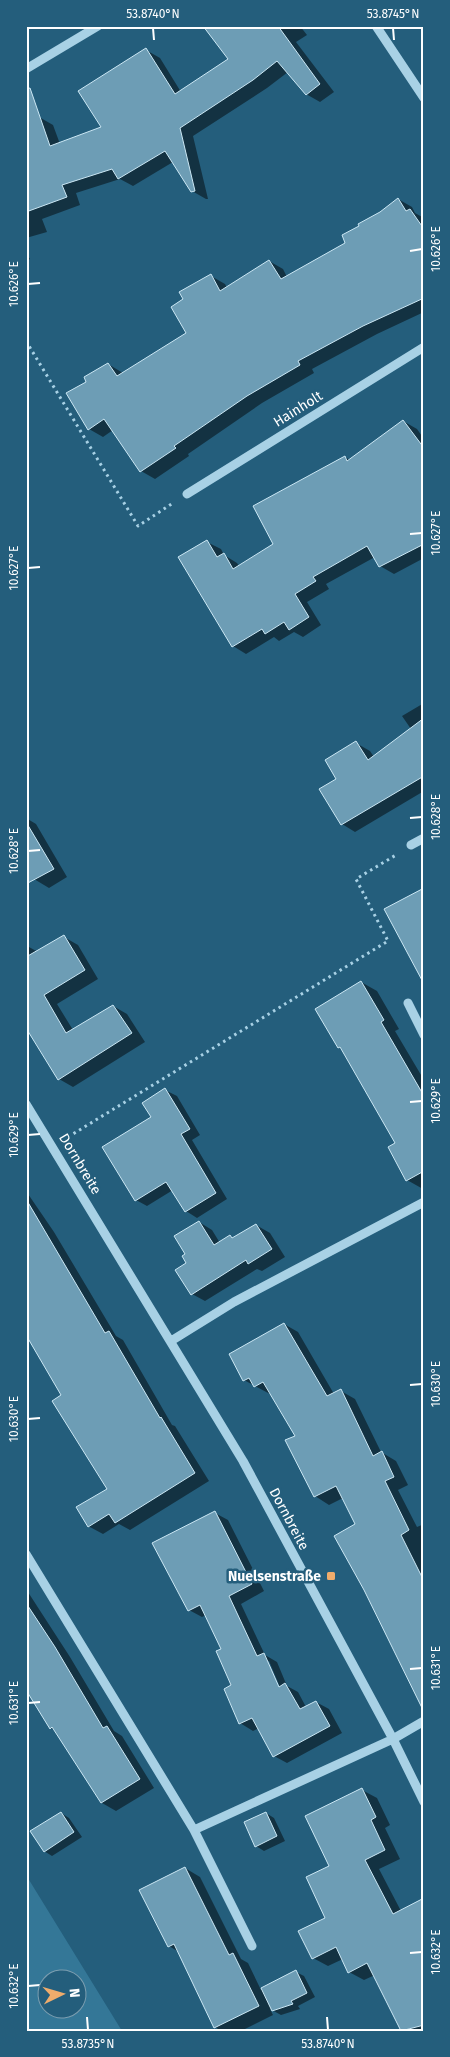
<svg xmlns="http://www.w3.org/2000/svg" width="450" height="2057" font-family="'Fira Sans',sans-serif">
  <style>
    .green { fill: #347797; fill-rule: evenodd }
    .shadow { fill: #0007; fill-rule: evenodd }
    .building { fill: #6d9db5; stroke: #cbe7f4 }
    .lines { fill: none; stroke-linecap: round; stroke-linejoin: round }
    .path { stroke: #a8d1e5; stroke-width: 3; stroke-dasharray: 2.5 4; stroke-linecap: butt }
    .minor { stroke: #a8d1e5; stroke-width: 9 }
    .ticks { fill: none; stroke: #fff; stroke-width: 2 }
    .poi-dot { fill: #efac6c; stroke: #245e7c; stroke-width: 2 }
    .labels { text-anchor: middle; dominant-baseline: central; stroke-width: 5; stroke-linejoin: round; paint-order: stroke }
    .street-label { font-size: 14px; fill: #fff; stroke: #245e7c }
    .poi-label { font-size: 14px; font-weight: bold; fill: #fff; stroke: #245e7c; text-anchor: end }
    .neatline { fill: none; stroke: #fff; stroke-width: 2 }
    .ticks-label { font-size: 12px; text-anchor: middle; fill: #fff }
  </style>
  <rect width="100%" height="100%" fill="#245e7c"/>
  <path class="green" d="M26 1875 122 2031H26ZM48 1980H78V2010H48Z"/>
  <path class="shadow" d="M204 26H300L307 35 296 42 334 92 320 102 306 94 288 72 267 88 193 136 208 199H206L192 191 173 162 133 186 120 179 76 193 80 205 42 219 47 232 26 238V121L39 117 53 125 60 144 103 128 146 50 160 58 181 92 230 60Z
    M398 199 412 207 415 213 424 218V312L377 334 312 369 314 373 262 403 188 454 189 456 155 479 141 471 113 430 103 437 89 429 87 382 108 364 123 373 188 333 185 300 211 276 225 284 227 288 269 261 283 269 287 277 347 243Z
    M26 253 30 259 26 261Z
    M403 421 417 429 424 439V558L394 574 380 566 375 557 326 584 329 589 307 602 321 625 303 637 294 632 279 641 274 637 246 654 233 646 207 542 221 549 224 555 237 563 239 566 275 544 345 457 350 460Z
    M424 703V791L355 832 342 824 338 780 356 743 370 751 374 757 411 729 402 716Z
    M26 818 36 824 67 877 49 888 34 879 26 882Z
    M64 937 78 945 98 979 57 1004 73 1030 113 1006 127 1014 145 1042 73 1087 59 1079 26 1025V942L29 947 38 952Z
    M361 982 377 991 399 1029 395 1031 424 1080 423 1189 407 1180 397 1143 343 1050 339 1047Z
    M165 1090 177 1096 200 1135 192 1140 227 1199 197 1218 186 1211 173 1190 147 1206 136 1200 152 1117Z
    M26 1191 54 1232 116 1336 123 1340 172 1425 175 1426 209 1481 130 1530 119 1524 103 1534 88 1526 108 1489 63 1396 26 1332Z
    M199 1222 212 1230 220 1243 230 1237 234 1239 256 1225 270 1233 285 1257 262 1271 257 1269 205 1301 192 1294 186 1254Z
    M284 1324 298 1332 334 1394 341 1391 355 1399 381 1452 396 1461 408 1485 398 1490 417 1527 424 1524V1692L356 1525 343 1498 329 1505 315 1496 296 1436 271 1393 270 1394 244 1380Z
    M215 1513 228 1520 264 1591 241 1604 265 1655 277 1662 287 1686 298 1692 306 1707 316 1702 329 1709 342 1733 287 1763 274 1756 259 1728 253 1731 240 1723 222 1650 206 1615 202 1617 189 1610ZM267 1661H269L282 1692 280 1693Z
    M26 1589 70 1657 114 1731 122 1736 154 1788 116 1811 102 1803 57 1732 51 1728 26 1689Z
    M362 1790 377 1798 390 1825 385 1828 400 1859 379 1869 401 1911 424 1905V2031L402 2030 375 1975 364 1980 349 1972 343 1959 328 1966 313 1958 327 1919 331 1867Z
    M61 1813 69 1818 82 1837 52 1856 44 1851Z
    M266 1813 274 1818 285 1841 264 1851 256 1846Z
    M185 1868 200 1877 241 1959 248 1963 261 1990 296 1972 304 1976 315 1997 298 2006 300 2009 281 2015 270 2009 273 2015 241 2031H221L215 2027 179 1952 169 1946Z"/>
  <path class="building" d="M203 26H278L320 84 306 95 277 61 253 80 180 128 195 191 191 192 165 151 118 179 112 169 62 185 67 197 26 212V89L30 88 50 146 101 127 78 91 146 48 175 94 228 59Z
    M398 198 406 211 410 209 424 229V298L363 326 298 361 300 365 247 396 174 446 176 448 140 472 104 419 88 430 66 393 86 382 84 377 108 363 117 376 186 333 171 307 183 299 179 292 211 274 220 291 269 260 281 279 345 243 342 235 359 226 358 224 380 212Z
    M403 420 424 448V544L379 567 367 546 313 577 316 581 295 594 309 617 289 630 284 622 265 634 262 629 232 647 178 557 207 540 217 557 224 553 233 569 273 544 253 506 345 456 347 461Z
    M424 718V776L341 825 319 789 336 779 325 760 356 741 368 760Z
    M26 822 54 869 26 884Z
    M424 888V984L384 909Z
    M64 935 85 970 44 995 66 1033 113 1005 132 1033 58 1080 26 1028V957Z
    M361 981 384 1020 381 1022 424 1096V1171L406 1181 388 1147 395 1143 340 1047 338 1048 315 1009Z
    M165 1088 190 1129 181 1134 216 1193 185 1212 166 1182 135 1201 102 1147 151 1117 142 1103Z
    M26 1199 105 1333 109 1331 160 1418 161 1417 195 1473 115 1523 109 1514 88 1527 76 1507 107 1489 52 1401 61 1395 26 1335Z
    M199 1221 214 1245 230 1235 232 1238 256 1224 272 1249 248 1264 246 1260 191 1295 175 1270 186 1263 182 1256 185 1254 174 1236Z
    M284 1323 327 1396 341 1389 373 1456 382 1451 394 1477 385 1481 409 1530 401 1535 424 1581V1712L364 1590 334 1536 355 1524 336 1486 314 1497 285 1440 295 1436 263 1382 254 1387 249 1378 243 1381 229 1354Z
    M215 1511 252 1584 229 1596 257 1656 264 1653 279 1687 285 1683 300 1709 316 1701 330 1726 273 1757 252 1718 239 1724 224 1689 231 1685 216 1651 221 1649 200 1605 188 1611 152 1543Z
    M26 1603 55 1647 103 1728 107 1726 140 1779 101 1803 52 1727 50 1729 26 1690Z
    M362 1788 376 1817 371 1820 385 1850 365 1860 393 1914 424 1898V2025L401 2031 367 1963 348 1973 336 1947 312 1959 298 1931 325 1918 306 1877 329 1866 305 1816Z
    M61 1812 74 1832 44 1852 30 1831Z
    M266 1812 277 1836 255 1847 244 1822Z
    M185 1867 229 1955 233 1953 259 2006 214 2028 174 1944 168 1947 139 1890Z
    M296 1970 307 1993 291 2001 293 2004 272 2011 261 1988Z"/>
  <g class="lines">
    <path class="path" d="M26 341 138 526 173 503
      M68 1137 388 941 356 879 396 855"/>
    <path class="minor" d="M376 26 424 98
      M26 69 98 26
      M187 494 424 347
      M411 845 424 838
      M408 1003 424 1035
      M26 1104 243 1461 393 1739 424 1802
      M171 1341 234 1302 424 1202
      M26 1554 194 1830 252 1946
      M194 1830 393 1739 424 1721"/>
  </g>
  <path class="ticks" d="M153 28 154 40M393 28 394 40M410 251 422 249M28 284 40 283M410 534 422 533M28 568 40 567M410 818 422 817M28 851 40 850M410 1102 422 1101M28 1135 40 1134M410 1385 422 1384M28 1419 40 1418M410 1669 422 1668M28 1703 40 1702M410 1953 422 1952M28 1986 40 1985M87 2017 88 2030M327 2017 328 2030"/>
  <rect class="poi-dot" x="326" y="1571" width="10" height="10" rx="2.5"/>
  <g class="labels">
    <g class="street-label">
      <text transform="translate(298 409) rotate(-32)">Hainholt</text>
      <text transform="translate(80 1164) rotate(59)">Dornbreite</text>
      <text transform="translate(289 1519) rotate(62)">Dornbreite</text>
    </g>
    <g class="poi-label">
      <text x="321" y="1576">Nuelsenstraße</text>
    </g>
  </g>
  <rect width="450" height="2057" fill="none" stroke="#245e7c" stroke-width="55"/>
  <g transform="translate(62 1994) rotate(85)"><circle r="24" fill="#245e7c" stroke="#7c9eb0"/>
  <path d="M0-4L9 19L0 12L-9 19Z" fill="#efac6c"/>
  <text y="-8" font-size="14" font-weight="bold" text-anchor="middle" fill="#ffffff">N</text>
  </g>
  <rect x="28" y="28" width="394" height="2002" class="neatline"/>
  <g class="ticks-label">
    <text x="153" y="18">53.8740°N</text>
    <text x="393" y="18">53.8745°N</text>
    <text transform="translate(436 249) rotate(-90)" y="4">10.626°E</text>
    <text transform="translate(14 284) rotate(-90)" y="4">10.626°E</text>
    <text transform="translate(436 533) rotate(-90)" y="4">10.627°E</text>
    <text transform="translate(14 568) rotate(-90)" y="4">10.627°E</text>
    <text transform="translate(436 817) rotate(-90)" y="4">10.628°E</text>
    <text transform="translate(14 851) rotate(-90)" y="4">10.628°E</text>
    <text transform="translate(436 1101) rotate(-90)" y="4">10.629°E</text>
    <text transform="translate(14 1135) rotate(-90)" y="4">10.629°E</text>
    <text transform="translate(436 1384) rotate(-90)" y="4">10.630°E</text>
    <text transform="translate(14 1419) rotate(-90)" y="4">10.630°E</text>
    <text transform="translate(436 1668) rotate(-90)" y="4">10.631°E</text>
    <text transform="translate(14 1703) rotate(-90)" y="4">10.631°E</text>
    <text transform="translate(436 1952) rotate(-90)" y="4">10.632°E</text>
    <text transform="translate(14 1986) rotate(-90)" y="4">10.632°E</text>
    <text x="88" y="2048">53.8735°N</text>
    <text x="328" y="2048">53.8740°N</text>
  </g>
</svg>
